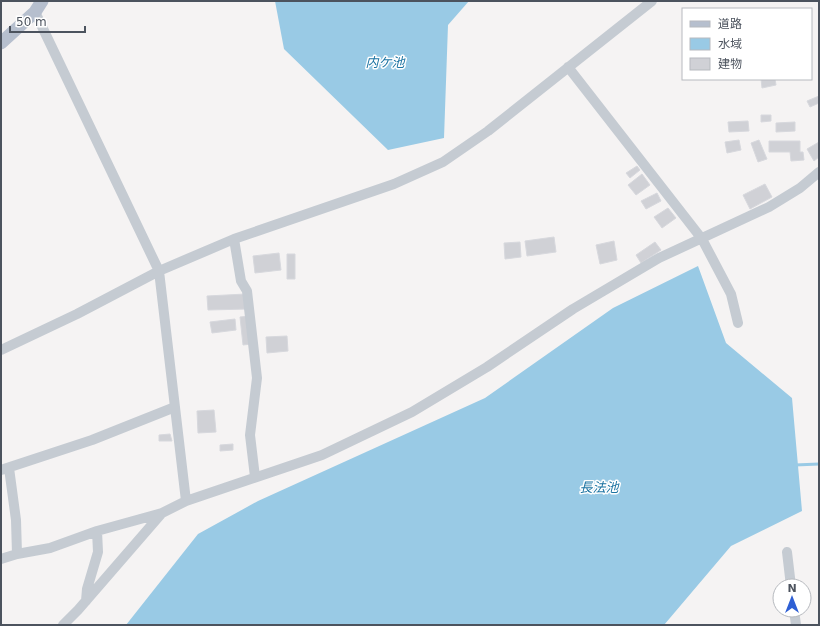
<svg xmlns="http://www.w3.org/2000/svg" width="820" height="626" font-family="'DejaVu Sans','Noto Sans JP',sans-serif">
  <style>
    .water { fill: #99cae5 }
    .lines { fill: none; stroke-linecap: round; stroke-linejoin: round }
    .stream { stroke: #99cae5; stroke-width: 3 }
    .building { fill: #d0d1d6; stroke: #d7d8dd }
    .minor { stroke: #c5cbd2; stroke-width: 10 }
    .major { stroke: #b6bfce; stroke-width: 13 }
    .labels { text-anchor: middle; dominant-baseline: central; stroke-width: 3; stroke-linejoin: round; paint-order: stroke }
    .water-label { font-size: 13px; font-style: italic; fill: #1b73a2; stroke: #fff }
  </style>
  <rect width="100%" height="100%" fill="#f5f3f3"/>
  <path class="water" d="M275 1H469L448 25 444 138 388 150 284 49Z
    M698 266 726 343 792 398 802 511 731 546 664 625H126L198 534 258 501 485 398 613 308Z"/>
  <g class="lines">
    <path class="stream" d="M795 465 819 464"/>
  </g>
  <path class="building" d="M761 79H775L776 85 762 88Z
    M819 96V103L810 107 807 101Z
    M761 115H771V121L761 122Z
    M748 121 749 131 729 132 728 122Z
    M795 122V131L776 132V123Z
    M739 140 741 150 727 153 725 142Z
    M759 140 767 159 758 162 751 143Z
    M769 141H800V152H803L804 160 791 161 790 152H769Z
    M819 142V157L814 161 807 149Z
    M637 166 640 170 630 178 626 173Z
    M642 174 650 185 636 195 628 185Z
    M765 184 772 197 750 209 743 195Z
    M657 193 661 201 646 209 641 201Z
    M668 208 676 218 662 228 654 217Z
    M554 237 556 252 527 256 525 241Z
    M614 241 617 260 600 264 596 245Z
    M520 242 521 257 505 259 504 243Z
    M655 242 661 250 641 263 636 255Z
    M279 253 281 270 255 273 253 256Z
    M287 254H295V279H287Z
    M246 294 247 309 208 310 207 296Z
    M250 316 252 344 243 345 240 317Z
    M235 319 236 330 212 333 210 322Z
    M287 336 288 351 267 353 266 337Z
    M214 410 216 432 198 433 197 411Z
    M170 434 172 441H159V435Z
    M233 444V450L220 451V445Z"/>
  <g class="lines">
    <path class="minor" d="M35 12 159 271 186 501
      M568 67 702 239 731 294 738 323
      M234 239 241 281 247 291 257 378 250 435 255 477
      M1 350 77 314 159 271 234 239 394 184 443 162 488 131 652 1
      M9 468 16 520 17 554
      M1 470 92 440 175 407
      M787 552 791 586
      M1 559 17 554 50 548 97 531 162 513 186 501 322 455 412 412 487 367 573 309 659 258 769 207 800 188 819 172
      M86 601 87 589 98 552 97 531
      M794 610 796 625
      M63 625 78 610 162 513"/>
    <path class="major" d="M1 43 35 12 42 1"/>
  </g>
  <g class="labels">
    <g class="water-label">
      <text x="385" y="62">内ケ池</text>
      <text x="599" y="487">長法池</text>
    </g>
  </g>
  <rect width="820" height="626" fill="none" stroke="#4c535e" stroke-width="4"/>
  <rect x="682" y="8" width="130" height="72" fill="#ffffff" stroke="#b7babf"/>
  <rect x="690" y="21" width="20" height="6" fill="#b6bfce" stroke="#b7babf"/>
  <text x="718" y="28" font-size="12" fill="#4c535e">道路</text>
  <rect x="690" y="38" width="20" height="12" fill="#99cae5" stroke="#b7babf"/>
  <text x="718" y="48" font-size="12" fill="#4c535e">水域</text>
  <rect x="690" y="58" width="20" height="12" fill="#d0d1d6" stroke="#b7babf"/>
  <text x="718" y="68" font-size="12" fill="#4c535e">建物</text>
  <g transform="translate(792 598)"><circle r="19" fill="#ffffff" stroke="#b7babf"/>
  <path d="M0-3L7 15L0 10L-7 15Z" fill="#2e5fd4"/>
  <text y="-6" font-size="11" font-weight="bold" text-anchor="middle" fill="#4c535e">N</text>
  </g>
  <path d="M10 26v6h75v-6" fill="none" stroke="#4c535e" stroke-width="2"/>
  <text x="16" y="26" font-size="12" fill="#4c535e" stroke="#ffffff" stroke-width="3" paint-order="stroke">50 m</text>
</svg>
